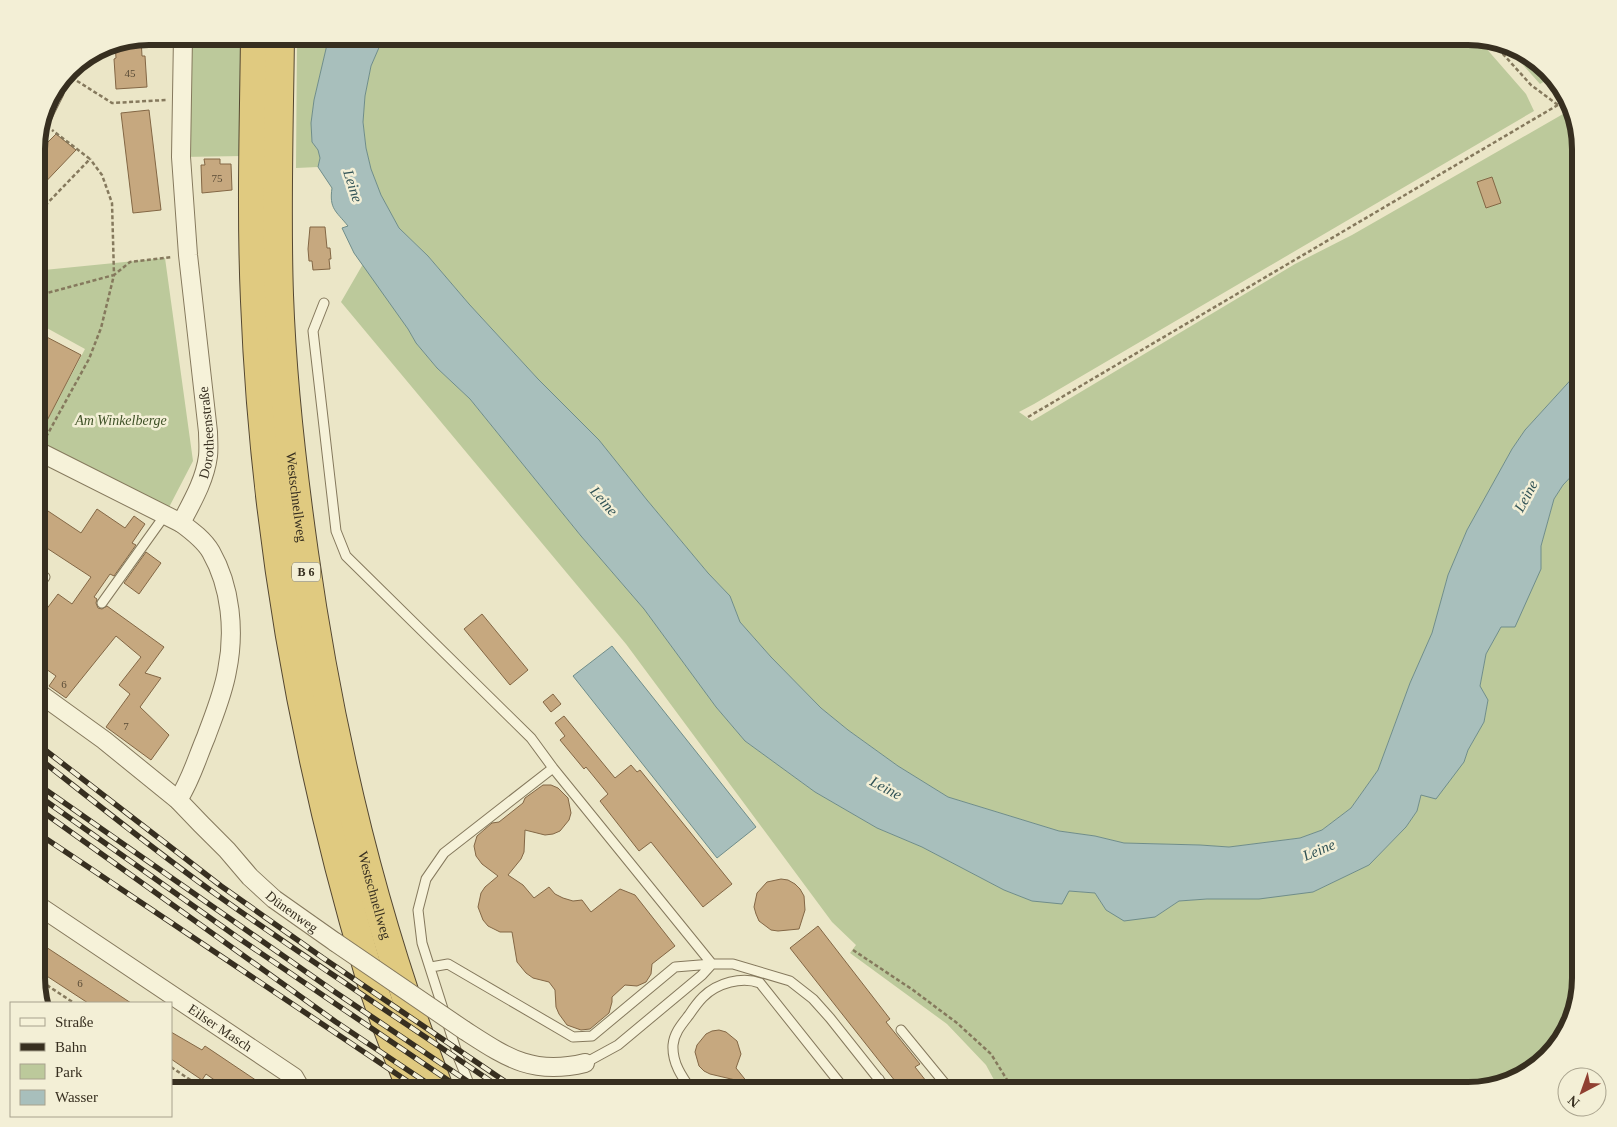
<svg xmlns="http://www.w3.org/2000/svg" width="1617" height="1127" font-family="'Times New Roman',serif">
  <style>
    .green { fill: #bcc99b }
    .water { fill: #a8bfbc; stroke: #6f8d8a }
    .building { fill: #c6a87f; stroke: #836745 }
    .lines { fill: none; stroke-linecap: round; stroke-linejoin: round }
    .service-casing { stroke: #85795d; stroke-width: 11 }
    .minor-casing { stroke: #85795d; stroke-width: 20 }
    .trunk-casing { stroke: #544731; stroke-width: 30 }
    .path { stroke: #85795d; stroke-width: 2.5; stroke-dasharray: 4 2.5; stroke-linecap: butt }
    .service { stroke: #f6f2d9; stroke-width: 9 }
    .minor { stroke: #f6f2d9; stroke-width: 18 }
    .trunk { stroke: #e0ca80; stroke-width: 28 }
    .rail-casing { stroke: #372f20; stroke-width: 5.5 }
    .rail { stroke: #f3efd6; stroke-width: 4; stroke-dasharray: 11; stroke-linecap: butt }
    .minor-bridge-casing { stroke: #85795d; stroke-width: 20; stroke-linecap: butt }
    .minor-bridge { stroke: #f6f2d9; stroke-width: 18 }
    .labels { text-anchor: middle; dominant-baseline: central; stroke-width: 5; stroke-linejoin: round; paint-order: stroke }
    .number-label { font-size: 11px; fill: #5b4d38 }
    .shield { fill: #f3efd6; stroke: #6f6957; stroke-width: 1 }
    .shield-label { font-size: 12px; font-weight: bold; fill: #372f20 }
    .park-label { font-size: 14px; font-style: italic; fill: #405228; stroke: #f3efd6 }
    .street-label { font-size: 14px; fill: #372f20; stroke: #f3efd6 }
    .water-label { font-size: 15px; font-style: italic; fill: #305255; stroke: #f3efd6 }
    .rim { fill: none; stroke: #372f20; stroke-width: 6 }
  </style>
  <rect width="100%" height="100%" fill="#ebe6c7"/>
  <path class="green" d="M183 36H246L243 156 181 157Z
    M297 36H329L314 100 311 123 312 142 318 150 320 158 318 167 296 168Z
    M384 36H1468L1478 39 1526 94 1534 111 1034 404 1019 412 1032 421 1295 264 1352 235 1570 110 1581 148V371L1577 373 1525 430 1512 449 1467 530 1448 575 1432 633 1410 683 1378 770 1351 808 1322 830 1300 838 1229 847 1200 845 1124 843 1095 836 1059 831 948 797 898 766 848 730 821 708 771 657 740 622 730 596 708 573 647 500 599 440 538 379 469 304 428 256 399 228 381 195 371 169 366 148 363 121 365 96 371 66Z
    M1509 49 1531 55 1552 77 1540 84Z
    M165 258 193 461 165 515 38 451 48 433 42 430 85 349 45 327 36 326V284L44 270Z
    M363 264 408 329 416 343 437 368 470 399 581 536 644 609 716 707 745 741 815 792 877 828 922 847 1004 890 1032 901 1069 891 1095 893 1106 910 1155 917 1179 901 1313 892 1369 865 1406 827 1417 811 1421 795 1464 762 1468 750 1484 722 1488 700 1480 686 1486 654 1501 627 1541 569V546L1554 499 1563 485 1581 466V979L1562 1041 1518 1079 1469 1091H1000L986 1065 947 1024 850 953 856 945 832 922 626 644 341 302Z"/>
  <path class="water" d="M329 36H384L371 66 365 96 363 122 366 148 371 169 381 195 399 228 428 256 469 304 538 379 599 440 647 500 708 573 730 596 740 622 771 657 821 708 848 730 898 766 948 797 1059 831 1095 836 1124 843 1200 845 1229 847 1300 838 1322 830 1351 808 1378 770 1410 683 1432 633 1448 575 1467 530 1512 449 1525 430 1577 373 1581 371V466L1563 485 1554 499 1541 546V569L1515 627H1501L1486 654 1480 686 1488 700 1484 722 1468 750 1464 762 1436 799 1421 795 1417 811 1406 827 1369 865 1313 892 1259 899H1207L1179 901 1155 917 1124 921 1106 910 1095 893 1069 891 1062 904 1032 901 1004 890 922 847 877 828 815 792 745 741 716 707 644 609 581 536 470 399 437 368 416 343 408 329 354 253 342 228 348 226C336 211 329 209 332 188L318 167 320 158 318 150 312 142 311 123 314 100Z
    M612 646 756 827 717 858 573 676Z"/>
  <path class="building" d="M141 38 142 56H145L147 87 116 89 114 59 116 58 115 43Z
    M149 110 161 210 133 213 121 113Z
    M56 134 76 150 36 192V154Z
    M204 159H220V164H231L232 190 202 193 201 165H205Z
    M1492 177 1501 203 1486 208 1477 182Z
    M310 227H325L327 248H330L331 259H329L330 269 313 270 312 261H309L308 249Z
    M41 334 81 355 37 440 36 343Z
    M36 503 81 533 97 509 125 528 134 516 145 524 132 543 136 545 114 576 110 574 94 597 97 599 96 603 98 608 102 609 107 606 164 647 145 673 161 678 140 707 169 735 151 760 106 727 130 694 119 685 141 657 116 636 66 698 49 686 56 676 36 662V623L58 594 72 604 91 577 36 541Z
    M146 552 161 563 139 594 124 583Z
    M482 614 528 670 510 685 464 629Z
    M553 694 561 704 551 712 543 702Z
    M564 716 615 778 631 765 637 772 640 770 732 884 703 907 651 842 639 851 600 801 608 794 586 767 584 769 560 740 565 736 555 723Z
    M543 785H551L558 788 568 798 571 813 569 820 560 831 553 834 545 835 525 830 524 852 521 859 508 875 523 885 534 898 549 887 555 894 563 898 573 901 582 900 591 912 620 889 635 895 675 946 652 964 651 974 646 982 637 986 625 985 612 997V1002L609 1013 590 1029 581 1030 567 1025 559 1014 556 1007 555 990 549 982 533 978 526 973 517 962 512 932H500L488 926 483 920 478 907 481 893 485 887 498 876 482 864 476 856 474 846 477 836 492 823 499 822 523 803 525 798Z
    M781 879 788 880 795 884 800 889 804 896 805 910 799 929 778 931 771 930 759 921 756 914 754 907 757 893 767 882Z
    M818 926 890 1019 886 1022 920 1064 915 1067 934 1091H903L790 948Z
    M36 941 49 949 131 1003H88L36 969Z
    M719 1030 726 1032 737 1041 741 1054 736 1068 748 1083 710 1074 704 1071 699 1066 695 1052 697 1045 706 1034 712 1031Z
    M171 1032 202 1050 205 1046 272 1091H230L206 1074 202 1080 171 1059Z"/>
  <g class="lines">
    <g class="service-casing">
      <path id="service" d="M324 303 313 331 336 531 346 556 531 738 553 768 712 964
        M36 571 45 577 36 589
        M102 603 165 515
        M431 967 448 964 573 1037 592 1036 675 967 712 964
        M901 1030 951 1091
        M585 1063 618 1045 702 975 712 964H733L790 981 813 999 830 1018 888 1091
        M472 1091 459 1059 422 943 418 910 426 879 444 853 553 768
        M692 1091C682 1077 672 1063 673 1045 674 1033 682 1024 689 1015 693 1009 698 1002 703 997 717 983 742 976 760 983L846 1091
        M863 1091 879 1079"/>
    </g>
    <g class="minor-casing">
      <g id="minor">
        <path d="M42 117 55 91"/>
        <path d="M36 450 181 523"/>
        <path id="s1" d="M36 691 104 740 178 800 201 824 227 850 250 877 274 899 335 942"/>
        <path id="s2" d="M178 800C191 780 197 758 206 737 214 715 223 694 227 671 235 632 231 587 211 552 204 540 192 531 181 523 192 502 205 480 208 456 209 448 208 439 208 432L188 255 181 157 183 36"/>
        <path id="s3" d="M36 904 294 1077 302 1091"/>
        <path d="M464 1030C506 1057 532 1076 585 1063"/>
      </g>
    </g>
    <g class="trunk-casing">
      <g id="trunk">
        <path d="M255 36C254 124 251 212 255 301 264 528 304 756 369 974 381 1014 397 1053 412 1091"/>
        <path id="s4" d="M280 36C279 123 276 209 279 295 282 381 292 468 304 553 330 737 372 917 440 1091"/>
      </g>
    </g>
    <path class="path" d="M1494 44 1531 85 1558 105
      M66 74 112 103 166 100
      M36 215 90 159 52 130
      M36 296 114 275 112 203 102 175 90 159
      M1028 417 1568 99
      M46 437 89 359 101 328 114 275 130 262 172 257
      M853 950 913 990 957 1023 991 1054 1014 1091
      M36 978 74 1003
      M171 1067 204 1089 214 1085 222 1091
      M554 1084 563 1091"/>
    <use href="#service" class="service"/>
    <use href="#minor" class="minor"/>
    <use href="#trunk" class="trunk"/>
    <g class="rail-casing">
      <path id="rail" d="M36 743 221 886 323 958 519 1091
        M36 756C96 803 155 851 217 895 311 962 409 1025 505 1091
        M36 783 332 990 482 1091
        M36 794 237 937 464 1091
        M36 807 336 1022 439 1091
        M36 832 422 1091"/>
    </g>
    <use href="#rail" class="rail"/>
    <g class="minor-bridge-casing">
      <path id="minor-bridge" d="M335 942 464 1030"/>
    </g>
    <use href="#minor-bridge" class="minor-bridge"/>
  </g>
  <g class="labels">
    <g class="number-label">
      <text x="130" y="73">45</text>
      <text x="217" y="178">75</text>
      <text x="64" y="684">6</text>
      <text x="126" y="726">7</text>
      <text x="80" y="983">6</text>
    </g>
    <rect class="shield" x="292" y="562.5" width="28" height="19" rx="4"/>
    <g class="shield-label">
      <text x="306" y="572">B 6</text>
    </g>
    <g class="park-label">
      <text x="121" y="420">Am Winkelberge</text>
    </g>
    <g class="street-label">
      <text stroke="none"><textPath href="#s2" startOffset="399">Dorotheenstraße</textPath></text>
      <text stroke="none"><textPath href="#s4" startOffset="462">Westschnellweg</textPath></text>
      <text stroke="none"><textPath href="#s4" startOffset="868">Westschnellweg</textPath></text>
      <text stroke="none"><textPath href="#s1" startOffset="339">Dünenweg</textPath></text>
      <text stroke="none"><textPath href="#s3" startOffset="222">Eilser Masch</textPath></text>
    </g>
    <g class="water-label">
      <text transform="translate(353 186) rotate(72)">Leine</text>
      <text transform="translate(1526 496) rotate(-62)">Leine</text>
      <text transform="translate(604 501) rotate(49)">Leine</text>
      <text transform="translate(886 788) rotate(28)">Leine</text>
      <text transform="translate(1319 850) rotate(-23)">Leine</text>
    </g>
  </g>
  <path d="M0 0H1617V1127H0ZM149 45H1468A104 104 0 0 1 1572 149V978A104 104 0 0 1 1468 1082H149A104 104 0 0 1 45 978V149A104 104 0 0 1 149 45Z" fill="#f3efd6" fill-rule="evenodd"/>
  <path class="rim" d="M149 45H1468A104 104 0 0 1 1572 149V978A104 104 0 0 1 1468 1082H149A104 104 0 0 1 45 978V149A104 104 0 0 1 149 45Z"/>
  <rect x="10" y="1002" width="162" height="115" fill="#f3efd6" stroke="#a8a28d"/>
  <rect x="20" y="1018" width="25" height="8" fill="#f6f2d9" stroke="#a8a28d"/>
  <text x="55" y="1027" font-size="15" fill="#372f20">Straße</text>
  <rect x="20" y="1043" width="25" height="8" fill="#372f20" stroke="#a8a28d"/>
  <text x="55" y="1052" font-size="15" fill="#372f20">Bahn</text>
  <rect x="20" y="1064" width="25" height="15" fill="#bcc99b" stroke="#a8a28d"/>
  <text x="55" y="1077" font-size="15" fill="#372f20">Park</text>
  <rect x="20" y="1090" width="25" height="15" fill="#a8bfbc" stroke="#a8a28d"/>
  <text x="55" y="1102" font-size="15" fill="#372f20">Wasser</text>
  <g transform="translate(1582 1092) rotate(221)"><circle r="24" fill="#f3efd6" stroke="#a8a28d"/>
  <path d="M0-4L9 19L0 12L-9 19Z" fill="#904032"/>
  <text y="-8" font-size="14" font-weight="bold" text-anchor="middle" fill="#372f20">N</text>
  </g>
</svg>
